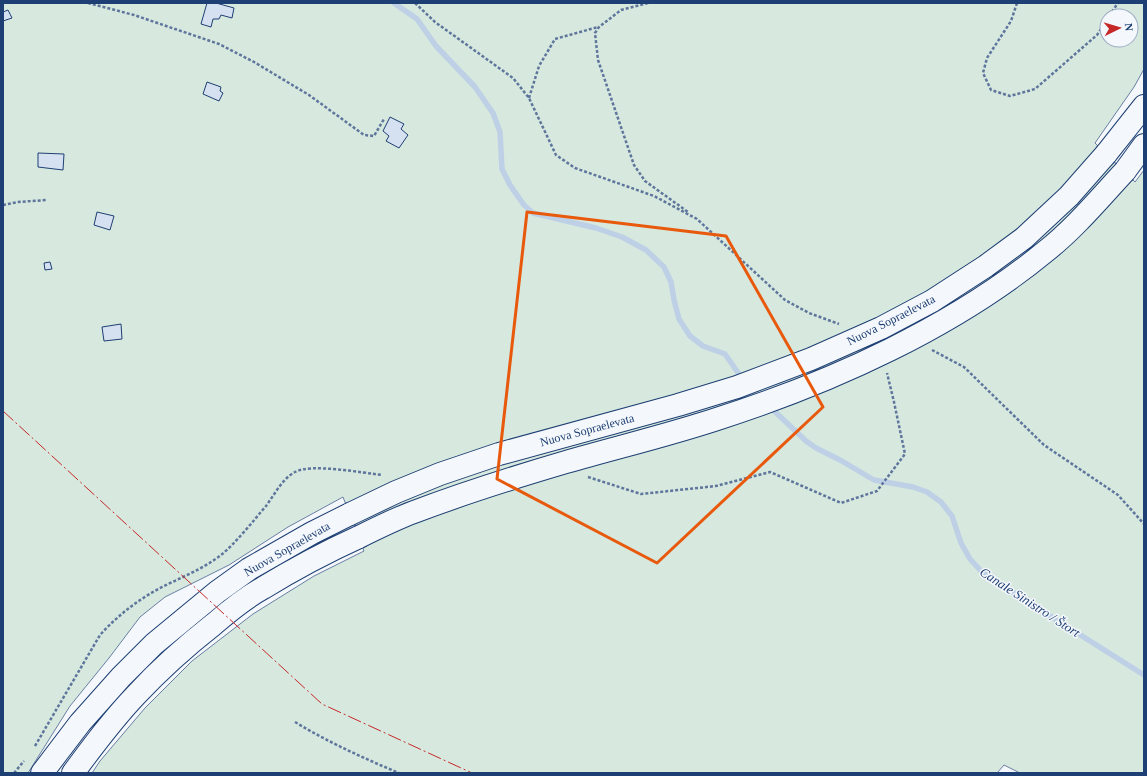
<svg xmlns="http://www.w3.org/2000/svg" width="1147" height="776" font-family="'Times New Roman',serif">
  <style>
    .green { fill: #d7e8df; stroke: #687fa3; fill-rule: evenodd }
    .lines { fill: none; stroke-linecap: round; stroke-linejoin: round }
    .stream { stroke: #bed0e5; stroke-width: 5.5 }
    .building { fill: #d5e0f0; stroke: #1d3f73 }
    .highway-casing { stroke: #1d3f73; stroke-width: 24 }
    .path { stroke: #5e769c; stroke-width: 2.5; stroke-dasharray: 3 2; stroke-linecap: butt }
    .highway { stroke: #f4f7fb; stroke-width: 22 }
    .highway-bridge-casing { stroke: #1d3f73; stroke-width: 24; stroke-linecap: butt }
    .highway-bridge { stroke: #f4f7fb; stroke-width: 22 }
    .power { stroke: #c62828; stroke-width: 1; stroke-dasharray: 14 3 2 3; stroke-linecap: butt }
    .marked { fill: none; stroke: #e8590c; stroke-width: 3; stroke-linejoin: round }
    .labels { text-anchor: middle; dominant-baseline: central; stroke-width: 3; stroke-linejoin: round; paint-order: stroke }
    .street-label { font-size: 12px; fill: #1d3f73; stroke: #f4f7fb }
    .water-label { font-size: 13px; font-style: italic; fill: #1d3f73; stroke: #f4f7fb }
  </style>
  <rect width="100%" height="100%" fill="#f4f7fb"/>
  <path class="green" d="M3 3H1144V69L1134 87 1095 143 1135 182 1144 170V773H1020L1004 765 997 773H92L100 761 145 708 192 661 253 614 314 576 364 551 343 497 288 527 229 565 165 597 140 617 109 658 70 706 28 773H3ZM1107 16H1131V40H1107Z"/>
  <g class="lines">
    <path class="stream" d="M394 3 417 19 436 46 475 87 493 113 500 132 502 169 510 185 524 205 533 213 596 228 622 237 646 250 664 267 671 282 674 300 679 319 690 336 703 346 725 354 743 380
      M769 406 806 441 816 448 840 460 874 480 913 487 927 492 941 502 952 516 961 543 970 559 981 571 1004 587 1144 675"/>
  </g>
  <path class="building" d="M207 3H216L234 8 232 18 221 15 219 19H213L211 27 201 24Z
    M8 10 12 18 3 21V12Z
    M207 82 221 87 220 91 223 93 219 101 203 94Z
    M390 117 404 124 401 129 408 135 399 148 386 141 389 136 383 131Z
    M38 153 64 154 63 170 38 167Z
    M97 212 114 216 110 230 94 225Z
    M50 262 52 269 45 270 44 263Z
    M121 324 122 339 104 341 102 327Z"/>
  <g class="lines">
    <g class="highway-casing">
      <path id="highway" d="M1106 154 1144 106
        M1125 171 1144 145
        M42 773 80 723 121 677 154 644 217 592 249 569 312 533 350 514
        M73 773C93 746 113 719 136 695 160 669 186 646 214 624 229 611 245 598 263 588 294 569 326 552 359 537"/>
    </g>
    <path class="path" d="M88 3 134 15 219 44 254 62 309 95 364 135 374 136 384 119
      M415 3 435 22 513 78 529 98 556 155 575 168 654 196 697 219 785 300 809 313 839 324
      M648 3 621 10 599 27 595 33 598 60 634 165 645 181 688 212
      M1017 3 1011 21 987 58 983 73 991 90 1010 96 1035 89 1097 35 1107 20
      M1109 16 1118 3
      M529 98 539 66 555 39 598 27
      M3 205 18 202 47 200
      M932 350 964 367 1044 445 1118 495 1144 524
      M588 477 641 494 716 486 770 472 841 503 877 491 905 454 894 402 887 373
      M295 722C328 742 363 758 399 773
      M35 746 100 635C118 615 139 599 162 587 182 577 203 569 221 555 235 544 254 520 266 506 275 494 282 479 295 472 310 463 364 473 382 475
      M14 773 24 761"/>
    <use href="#highway" class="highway"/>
    <g class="highway-bridge-casing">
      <path id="highway-bridge" d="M350 514 396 492 440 474 499 454 678 405 737 387 811 359 881 328 932 301 986 266 1024 238 1069 196 1106 154
        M359 537C377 528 395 519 414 512 464 493 515 477 566 462 618 447 669 435 720 418 832 382 954 327 1046 251 1075 228 1099 199 1125 171"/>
    </g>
    <use href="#highway-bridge" class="highway-bridge"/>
    <path class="power" d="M3 411 322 704 472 773"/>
  </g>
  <path class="marked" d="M527 212 726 236 823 407 657 563 497 479Z"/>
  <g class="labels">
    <g class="street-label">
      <text transform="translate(891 320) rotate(-27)">Nuova Sopraelevata</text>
      <text transform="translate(587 430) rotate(-15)">Nuova Sopraelevata</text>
      <text transform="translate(287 549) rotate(-30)">Nuova Sopraelevata</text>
    </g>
    <g class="water-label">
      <text transform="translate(1030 602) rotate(33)">Canale Sinistro / Štort</text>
    </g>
  </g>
  <rect width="1147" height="776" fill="none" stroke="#1d3f73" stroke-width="8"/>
  <g transform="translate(1119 28) rotate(85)"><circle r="19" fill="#f4f7fb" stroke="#9eadc5"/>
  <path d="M0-3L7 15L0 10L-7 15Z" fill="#c62828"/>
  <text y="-6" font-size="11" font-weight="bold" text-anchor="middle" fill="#1d3f73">N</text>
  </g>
</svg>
